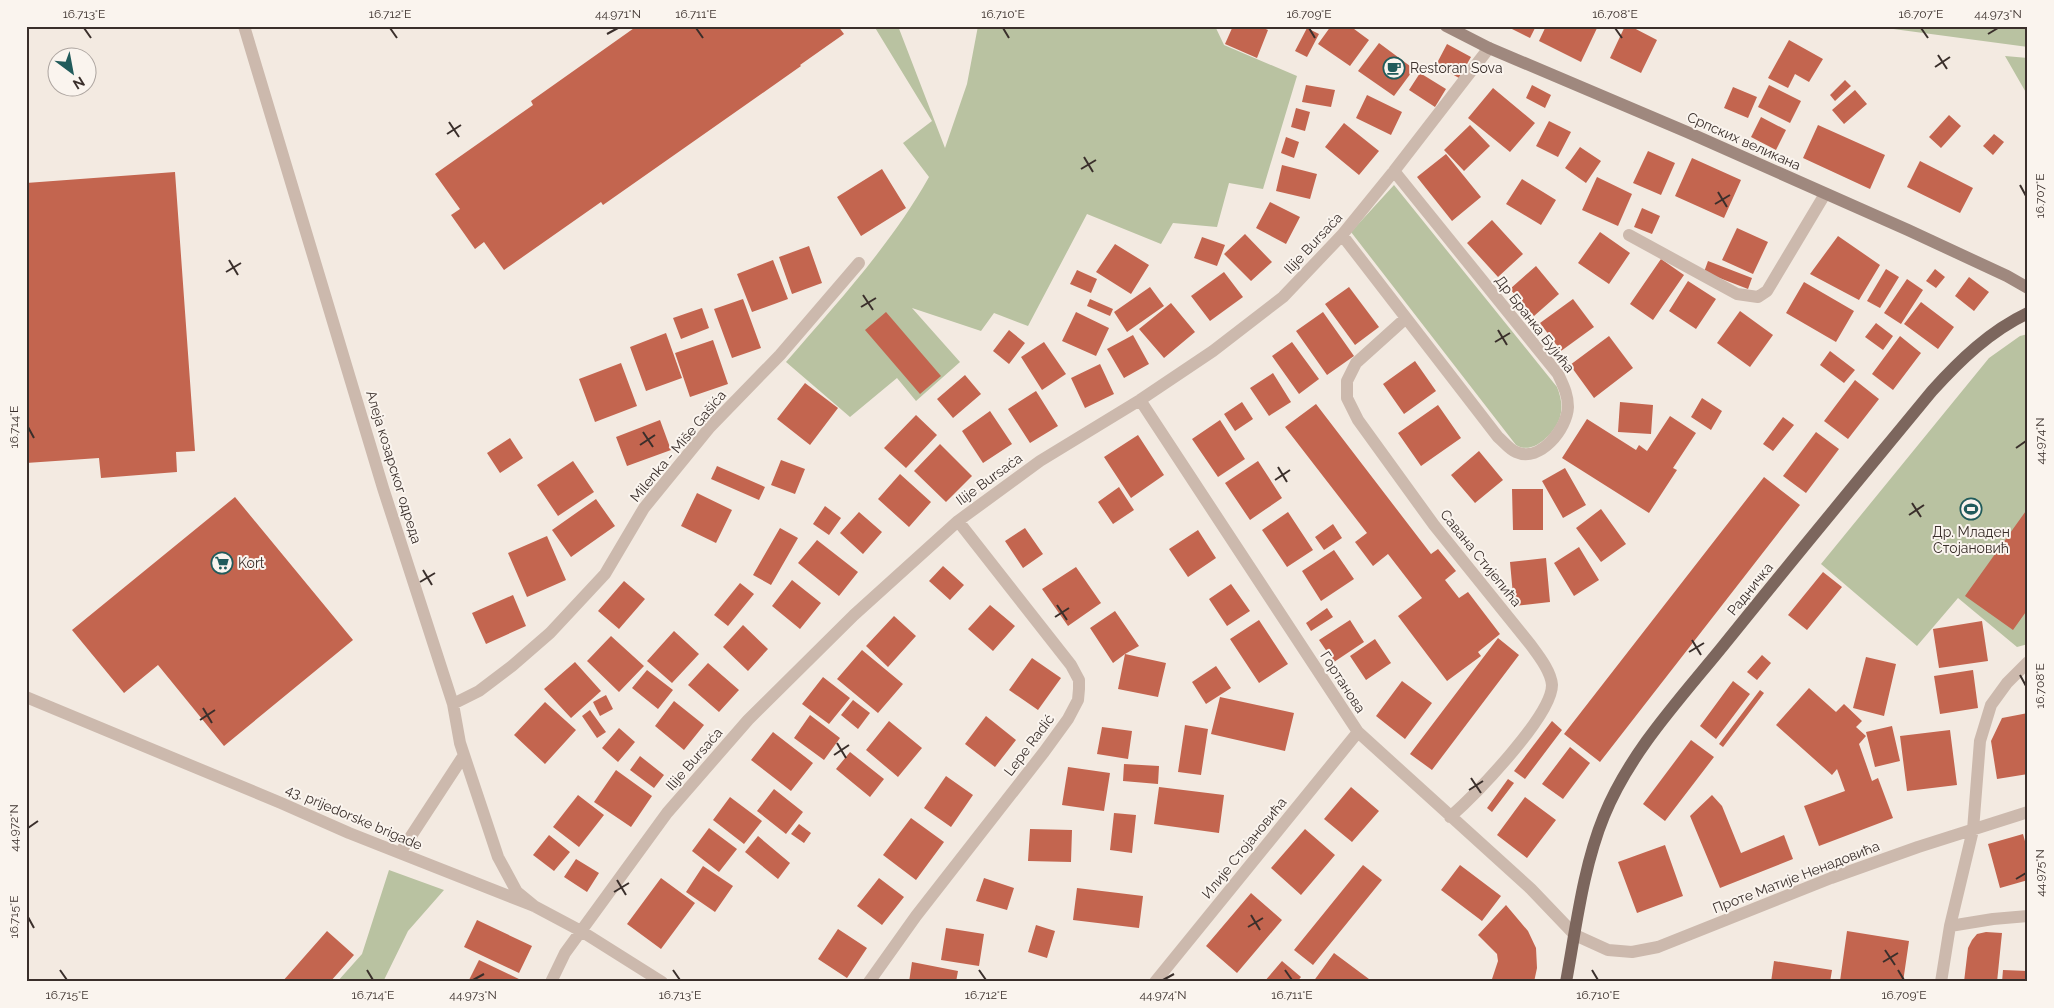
<svg xmlns="http://www.w3.org/2000/svg" width="2054" height="1008" font-family="Raleway,sans-serif">
  <style>
    .green { fill: #b9c2a1 }
    .building { fill: #c3654f }
    .lines { fill: none; stroke-linecap: round; stroke-linejoin: round }
    .street { stroke: #ccb9ad; stroke-width: 12 }
    .secondary { stroke: #9f887e; stroke-width: 12 }
    .primary { stroke: #7c665d; stroke-width: 12 }
    .ticks { fill: none; stroke: #3a2f2b; stroke-width: 2 }
    .labels { text-anchor: middle; dominant-baseline: central; stroke-width: 4; stroke-linejoin: round; paint-order: stroke }
    .poi-label { font-size: 14px; fill: #3a2f2b; stroke: #faf4ee; text-anchor: start }
    .street-label { font-size: 14px; fill: #3a2f2b; stroke: #faf4ee }
    .neatline { fill: none; stroke: #3a2f2b; stroke-width: 2 }
    .ticks-label { font-size: 12px; text-anchor: middle; fill: #3a2f2b }
  </style>
  <rect width="100%" height="100%" fill="#f3eae1"/>
  <path class="green" d="M874 26H898L945 148 967 84 978 26H1215L1224 45 1297 76 1263 189 1229 183 1217 227 1173 223 1161 244 1087 214 1028 326 994 313 981 331 912 308 960 362 916 401 897 378 850 417 786 362C837 303 890 246 929 177L903 143 932 121Z
    M1871 26H2028V47Z
    M2005 56 2028 58V96Z
    M1394 185 1557 387C1561 397 1563 407 1560 417 1555 433 1533 456 1516 445L1351 232Z
    M2028 334V644L2017 647 1958 598 1917 646 1821 564 1989 358 2020 336Z
    M389 870 444 890 408 931 383 982H337L362 954Z"/>
  <path class="building" d="M637 26H838L844 34 800 65 801 66 603 205 601 202 504 270 484 242 475 249 451 215 460 209 435 174 533 105 531 101Z
    M1233 26H1259L1268 30 1257 58 1225 44Z
    M1331 26H1350L1369 40 1350 66 1318 44Z
    M1506 26H1536L1530 38Z
    M1546 26H1598L1581 62 1539 41Z
    M1625 26H1630L1657 40 1641 73 1610 58Z
    M1307 28 1319 34 1307 57 1295 51Z
    M1789 40 1823 59 1809 82 1795 74 1788 88 1768 78Z
    M1379 43 1414 69 1394 96 1358 71Z
    M1447 44 1471 57 1459 78 1436 65Z
    M1420 73 1446 89 1435 107 1409 90Z
    M1845 80 1851 86 1835 101 1830 95Z
    M1306 85 1335 90 1331 107 1302 102Z
    M1532 85 1551 95 1545 108 1526 98Z
    M1769 85 1801 101 1790 123 1758 107Z
    M1733 87 1757 97 1748 118 1724 108Z
    M1493 88 1535 123 1510 152 1468 118Z
    M1855 90 1867 104 1844 124 1832 110Z
    M1367 95 1402 112 1391 135 1356 118Z
    M1296 108 1310 112 1305 131 1291 127Z
    M1949 115 1961 126 1941 148 1929 137Z
    M1761 117 1786 130 1776 150 1751 137Z
    M1549 121 1571 132 1558 157 1536 146Z
    M1344 123 1379 151 1359 175 1325 147Z
    M1470 125 1490 146 1464 171 1444 150Z
    M1818 125 1885 155 1870 189 1803 158Z
    M1994 134 2004 142 1993 155 1983 146Z
    M1286 137 1299 142 1294 158 1281 153Z
    M1580 147 1601 161 1586 183 1565 168Z
    M1648 151 1675 163 1661 195 1633 183Z
    M1446 154 1481 197 1452 221 1417 177Z
    M1692 158 1741 180 1724 218 1675 196Z
    M1920 161 1973 188 1960 213 1907 187Z
    M1282 165 1317 174 1310 199 1276 191Z
    M882 169 906 208 861 236 837 197Z
    M175 172 195 451 176 452 177 472 101 478 99 458 26 463V183Z
    M1597 177 1632 194 1618 226 1582 210Z
    M1522 179 1556 200 1541 225 1506 204Z
    M1270 202 1300 217 1286 244 1256 228Z
    M1642 208 1660 216 1652 234 1634 227Z
    M1492 220 1523 254 1498 277 1467 243Z
    M1737 228 1768 242 1753 274 1722 260Z
    M1600 232 1630 253 1609 284 1578 263Z
    M1245 234 1272 262 1251 281 1224 254Z
    M1838 236 1880 265 1859 300 1810 274Z
    M1202 237 1225 245 1217 266 1194 258Z
    M1115 244 1149 265 1131 294 1096 272Z
    M809 246 822 283 792 294 779 257Z
    M1661 259 1684 275 1653 320 1630 304Z
    M773 260 788 299 752 312 737 274Z
    M1708 261 1752 278 1748 289 1704 272Z
    M1536 266 1559 294 1534 316 1510 289Z
    M1886 269 1899 277 1880 308 1867 301Z
    M1935 269 1945 277 1936 288 1926 281Z
    M1077 270 1097 279 1091 293 1070 284Z
    M1224 272 1243 297 1210 321 1191 296Z
    M1969 277 1989 292 1974 311 1955 296Z
    M1907 279 1923 290 1901 324 1884 313Z
    M1688 281 1716 299 1696 329 1669 311Z
    M1804 282 1854 311 1836 342 1786 313Z
    M1150 287 1164 306 1127 332 1114 312Z
    M1349 287 1379 327 1355 345 1325 304Z
    M743 299 761 348 732 358 714 309Z
    M1090 299 1113 309 1110 316 1087 306Z
    M1573 299 1594 327 1561 351 1540 323Z
    M1921 302 1954 327 1938 349 1904 324Z
    M1171 303 1195 332 1164 358 1139 329Z
    M702 308 709 328 681 339 673 318Z
    M1740 311 1773 335 1750 367 1717 343Z
    M886 312 941 376 920 394 865 330Z
    M1076 312 1109 328 1096 356 1062 341Z
    M1323 312 1354 356 1327 375 1296 331Z
    M1876 323 1893 336 1883 350 1865 337Z
    M1009 330 1025 343 1009 364 993 351Z
    M666 333 682 378 646 391 630 347Z
    M1133 335 1149 364 1124 378 1107 349Z
    M1609 336 1633 368 1594 398 1570 365Z
    M1900 336 1921 353 1893 390 1872 374Z
    M713 340 728 384 690 397 675 353Z
    M1044 342 1066 374 1042 390 1021 357Z
    M1292 342 1319 379 1299 394 1272 356Z
    M1830 351 1855 370 1844 383 1820 365Z
    M1415 361 1436 391 1404 414 1383 384Z
    M621 363 637 406 595 422 579 379Z
    M1100 364 1114 394 1085 408 1071 378Z
    M1273 373 1291 402 1269 416 1250 388Z
    M965 375 981 394 953 418 937 399Z
    M1855 380 1879 399 1848 439 1824 421Z
    M805 383 838 408 810 445 777 419Z
    M1036 391 1058 426 1030 443 1008 409Z
    M1702 398 1722 411 1711 430 1691 417Z
    M1242 402 1253 419 1235 431 1224 414Z
    M1620 402 1653 405 1651 434 1618 432Z
    M1316 404 1431 554 1438 549 1456 571 1445 580 1459 598 1468 592 1500 634 1478 652 1481 656 1447 681 1398 616 1422 598 1388 554 1373 566 1355 542 1367 533 1285 427Z
    M1438 405 1461 438 1421 466 1398 433Z
    M990 411 1012 444 983 463 962 431Z
    M916 415 937 435 906 468 884 448Z
    M1670 416 1696 433 1673 468 1677 470 1649 513 1562 458 1587 419 1636 450 1639 445 1647 451Z
    M1783 417 1794 425 1773 451 1763 444Z
    M660 420 671 450 627 466 616 437Z
    M1220 420 1245 459 1218 477 1192 439Z
    M1816 432 1839 449 1806 493 1783 476Z
    M1138 435 1164 475 1131 498 1104 457Z
    M510 438 523 458 500 473 487 453Z
    M940 444 972 476 946 502 914 471Z
    M1479 451 1503 480 1475 503 1451 475Z
    M781 460 805 469 795 494 771 485Z
    M573 461 594 492 558 516 537 485Z
    M1258 461 1282 498 1250 520 1225 483Z
    M717 466 765 487 759 500 711 479Z
    M1565 468 1586 505 1563 518 1542 481Z
    M900 474 931 502 909 527 878 499Z
    M1764 477 1800 505 1600 762 1564 734Z
    M1119 487 1134 510 1113 524 1098 502Z
    M1512 489H1543V530H1513Z
    M697 493 732 510 716 543 681 526Z
    M235 497 353 640 224 746 158 665 124 693 72 630Z
    M596 499 615 526 571 557 552 530Z
    M825 506 841 518 829 535 813 524Z
    M2028 508V609L2013 630 1965 596Z
    M1601 509 1626 544 1601 562 1576 528Z
    M859 512 882 532 863 554 840 533Z
    M1288 512 1313 550 1287 567 1262 530Z
    M1333 524 1342 538 1324 550 1315 537Z
    M780 528 798 538 771 585 753 575Z
    M1025 528 1043 554 1023 568 1005 541Z
    M1198 530 1216 558 1188 577 1169 549Z
    M547 536 566 580 527 597 508 553Z
    M817 540 858 572 839 596 798 563Z
    M1579 547 1599 580 1574 596 1554 563Z
    M1334 550 1354 579 1321 601 1302 571Z
    M1546 558 1550 602 1514 606 1510 562Z
    M943 566 964 585 950 600 929 581Z
    M1076 567 1101 603 1068 626 1042 589Z
    M1823 572 1842 587 1807 630 1788 615Z
    M792 580 821 603 800 629 772 606Z
    M624 581 645 599 619 629 598 611Z
    M740 583 754 594 728 626 714 615Z
    M1231 584 1250 611 1227 626 1209 599Z
    M513 595 526 626 486 644 472 613Z
    M990 605 1015 626 993 651 968 629Z
    M1327 608 1333 617 1311 631 1306 623Z
    M1115 611 1139 646 1125 654 1166 663 1158 697 1118 689 1125 654 1113 663 1090 628Z
    M894 616 916 636 888 667 866 646Z
    M1259 620 1288 664 1259 683 1230 639Z
    M1350 620 1364 642 1334 662 1319 640Z
    M1982 621 1988 661 1939 668 1933 629Z
    M743 625 768 649 748 671 723 647Z
    M674 631 699 654 672 683 647 661Z
    M611 636 644 666 619 692 587 661Z
    M1498 638 1519 655 1432 770 1410 754Z
    M1375 639 1391 663 1366 680 1350 656Z
    M862 650 903 684 878 713 837 679Z
    M1762 655 1771 663 1757 680 1747 672Z
    M1866 657 1896 664 1884 716 1853 708Z
    M1032 658 1061 678 1038 710 1009 690Z
    M575 662 601 691 571 718 544 689Z
    M708 663 739 690 719 712 688 685Z
    M1216 666 1231 688 1206 704 1192 682Z
    M647 670 673 690 658 709 632 688Z
    M1973 670 1978 708 1940 714 1934 676Z
    M823 677 850 698 829 724 802 704Z
    M1402 681 1432 703 1405 739 1376 716Z
    M1733 681 1750 694 1716 739 1700 726Z
    M1809 688 1836 712 1844 704 1862 721 1856 727 1866 736 1859 744 1872 781 1878 778 1893 818 1819 846 1804 806 1845 791 1837 769 1832 775 1776 725Z
    M1760 690 1764 693 1723 747 1719 744Z
    M606 695 613 709 600 716 593 702Z
    M1220 697 1294 713 1285 751 1211 734Z
    M853 700 870 713 858 729 841 715Z
    M674 701 704 725 684 750 655 726Z
    M545 702 576 730 545 764 514 735Z
    M590 710 606 732 597 738 582 716Z
    M2028 713V774L1997 779 1991 741 2002 718Z
    M810 715 840 738 824 760 794 738Z
    M986 716 1016 740 995 767 965 744Z
    M889 721 922 748 898 777 866 750Z
    M1552 721 1562 730 1525 779 1514 771Z
    M1185 725 1208 729 1201 775 1178 772Z
    M1892 726 1900 761 1875 767 1866 732Z
    M1102 727 1132 731 1128 759 1097 754Z
    M619 728 635 742 618 762 602 748Z
    M1950 730 1957 785 1907 791 1900 736Z
    M773 732 813 763 791 791 751 760Z
    M1691 740 1714 757 1665 821 1643 804Z
    M1570 747 1590 763 1563 799 1542 784Z
    M850 752 884 779 870 797 836 769Z
    M640 756 664 775 654 788 630 770Z
    M1124 764 1159 766 1158 784 1123 781Z
    M1068 767 1110 773 1104 811 1062 805Z
    M616 770 652 796 631 827 594 802Z
    M946 776 973 795 951 827 924 808Z
    M1508 779 1514 783 1492 812 1487 808Z
    M1159 787 1224 795 1219 833 1154 824Z
    M1351 787 1379 811 1352 842 1324 819Z
    M774 789 803 812 786 834 757 811Z
    M578 795 604 815 579 847 553 827Z
    M1712 795 1722 806 1741 853 1784 835 1793 859 1720 888 1690 816Z
    M730 797 762 821 744 844 713 820Z
    M1525 797 1556 820 1527 858 1497 835Z
    M1114 813 1136 815 1132 853 1110 850Z
    M911 818 944 842 916 880 883 855Z
    M799 824 811 833 804 843 791 834Z
    M709 828 737 849 719 872 692 851Z
    M1030 829 1072 830 1071 862 1028 861Z
    M1305 829 1335 855 1301 895 1271 868Z
    M2023 834 2028 852V880L2000 888 1988 844Z
    M549 835 570 852 554 871 533 855Z
    M758 836 790 863 778 879 745 852Z
    M1665 845 1683 896 1637 913 1618 862Z
    M576 859 599 873 587 892 564 877Z
    M1363 865 1382 880 1313 965 1294 950Z
    M1460 865 1501 896 1482 921 1441 890Z
    M703 866 733 886 715 912 686 892Z
    M661 878 695 903 661 949 627 924Z
    M879 878 904 897 882 925 857 906Z
    M984 878 1014 888 1007 910 976 901Z
    M1077 888 1143 896 1139 928 1073 920Z
    M1251 893 1282 920 1237 973 1206 946Z
    M1506 905 1528 931 1536 948 1537 968 1534 982H1491L1498 961 1497 954 1478 935Z
    M477 920 532 946 519 973 464 947Z
    M1036 925 1055 931 1047 958 1028 952Z
    M946 928 984 934 979 966 941 960Z
    M838 929 867 948 847 978 818 959Z
    M327 931 354 955 330 982H282Z
    M1847 931 1909 941 1903 982 1840 981Z
    M1986 932 2002 933 1997 982H1964L1968 948 1972 940 1977 934Z
    M1334 953 1373 982H1313Z
    M479 960 521 980 520 982H468Z
    M1282 961 1301 977 1297 982H1264Z
    M1774 961 1832 970 1830 982H1771Z
    M912 962 958 971 956 982H909Z
    M2003 970 2028 971V982H2002Z"/>
  <g class="lines">
    <path class="street" d="M244 26 383 488 453 704 460 743 498 857 517 892 534 906
      M1342 235 1498 437C1503 441 1510 450 1516 452 1540 463 1567 429 1568 407 1568 394 1563 385 1558 374L1394 171
      M1629 235 1737 294 1758 297 1767 291 1825 194
      M1406 318 1356 363 1347 381V398L1358 420 1434 525 1530 644C1538 655 1551 671 1552 685 1552 716 1475 795 1450 817
      M1140 400 1358 732 1531 889 1575 935 1608 950 1632 952 1658 947 1831 878 1918 847 2028 812
      M26 697 281 803 349 833 534 906 581 931 662 982
      M453 704 479 691 512 666 550 633 605 574 644 508 710 427 780 355 859 263
      M400 853 464 755
      M1950 926 1993 919 2028 916
      M551 982 565 953 667 813 748 720 854 615 958 521 1040 461 1140 400 1213 351 1283 297 1342 235 1394 171 1489 48
      M869 982 916 916 1044 752 1068 719 1078 700 1079 689V680L1071 665 958 521
      M1155 982 1358 732
      M1941 982 1950 926 1973 830 1980 741 1991 705 2007 683 2028 662"/>
    <path class="secondary" d="M1446 26 1489 48 1687 132 1908 230 2007 276 2028 288"/>
    <path class="primary" d="M1566 982C1576 928 1583 867 1604 816 1630 752 1680 699 1723 646 1792 560 1862 476 1932 391 1960 360 1990 331 2028 313"/>
  </g>
  <path class="ticks" d="M84 28 91 38M390 28 397 38M696 28 703 38M1003 28 1009 38M1309 28 1315 38M1615 28 1622 38M1921 28 1928 38M607 34 618 28M1988 34 1998 28M1938 55 1947 69M1935 67 1950 57M449 122 459 137M447 134 461 125M1084 157 1093 172M1081 169 1096 160M2020 185 2026 196M1718 192 1727 207M1715 204 1730 195M229 260 238 275M226 272 241 263M863 295 873 310M861 307 876 298M1498 330 1507 345M1495 342 1510 333M28 427 34 438M643 432 653 447M640 445 655 435M2016 448 2026 441M1278 467 1287 482M1275 480 1290 470M1912 503 1921 517M1909 515 1924 505M423 570 432 585M420 582 435 573M1057 605 1067 620M1055 617 1069 608M1692 640 1701 655M1689 652 1704 643M2020 675 2026 686M203 708 212 723M200 720 215 710M837 743 846 758M834 755 849 745M1471 778 1481 793M1469 790 1483 781M28 828 38 821M2016 879 2026 873M617 880 626 895M614 892 629 883M1251 915 1260 930M28 917 34 928M1248 927 1263 918M1885 950 1895 965M1883 962 1898 953M60 970 67 980M367 970 373 980M673 970 680 980M979 970 986 980M1285 970 1292 980M1592 970 1598 980M1898 970 1904 980M473 980 484 974M1163 980 1174 974"/>
  <defs>
    <g id="cafe-ring" transform="scale(1.125)"><circle r="9.5" fill="#faf4ee" stroke="#215b5b" stroke-width="1.5"/><path d="M-5.5-4.5H6V0H3Q3 3.5 0 3.5H-2.5Q-5.5 3.5-5.5 0ZM3-3.2v2h1.7v-2ZM-6 4.5H4V6H-6Z" fill="#215b5b"/></g>
    <g id="stadium-ring" transform="scale(1.125)"><circle r="9.5" fill="#faf4ee" stroke="#215b5b" stroke-width="1.5"/><path d="M0-5a6.5 5 0 1 0 0 10a6.5 5 0 1 0 0-10ZM-3.5-1.8h7v3.6h-7Z" fill="#215b5b"/></g>
    <g id="supermarket-ring" transform="scale(1.125)"><circle r="9.5" fill="#faf4ee" stroke="#215b5b" stroke-width="1.5"/><path d="M-6-5.5h2.5l.6 2H6L4.5 2H-2.5L-4.4-4H-6ZM-1.5 3.2a1.3 1.3 0 1 0 .1 0ZM3 3.2a1.3 1.3 0 1 0 .1 0Z" fill="#215b5b"/></g>
  </defs>
  <g fill-rule="evenodd">
    <use href="#cafe-ring" x="1394" y="68"/>
    <use href="#stadium-ring" x="1971" y="509"/>
    <use href="#supermarket-ring" x="222" y="563"/>
  </g>
  <g class="labels">
    <g class="poi-label">
      <text x="1410" y="68">Restoran Sova</text>
      <text x="1971" y="532" text-anchor="middle">Др. Младен<tspan x="1971" dy="16">Стојановић</tspan></text>
      <text x="238" y="563">Kort</text>
    </g>
    <g class="street-label">
      <text transform="translate(1744 141) rotate(24)">Српских великана</text>
      <text transform="translate(1313 243) rotate(-47)">Ilije Bursaća</text>
      <text transform="translate(1535 324) rotate(52)">Др Бранка Бујића</text>
      <text transform="translate(678 446) rotate(-50)">Milenka - Miše Gašića</text>
      <text transform="translate(394 467) rotate(73)">Алеја козарског одреда</text>
      <text transform="translate(989 479) rotate(-36)">Ilije Bursaća</text>
      <text transform="translate(1481 558) rotate(51)">Савана Стијепића</text>
      <text transform="translate(1750 589) rotate(-51)">Радничка</text>
      <text transform="translate(1343 682) rotate(57)">Гортанова</text>
      <text transform="translate(1029 745) rotate(-53)">Lepe Radić</text>
      <text transform="translate(694 759) rotate(-49)">Ilije Bursaća</text>
      <text transform="translate(354 817) rotate(23)">43. prijedorske brigade</text>
      <text transform="translate(1244 848) rotate(-51)">Илије Стојановића</text>
      <text transform="translate(1796 877) rotate(-21)">Проте Матије Ненадовића</text>
    </g>
  </g>
  <rect width="2054" height="1008" fill="none" stroke="#faf4ee" stroke-width="55"/>
  <g transform="translate(72 72) rotate(148)"><circle r="24" fill="#faf4ee" stroke="#ada5a0"/>
  <path d="M0-4L9 19L0 12L-9 19Z" fill="#215b5b"/>
  <text y="-8" font-size="14" font-weight="bold" text-anchor="middle" fill="#3a2f2b">N</text>
  </g>
  <rect x="28" y="28" width="1998" height="952" class="neatline"/>
  <g class="ticks-label">
    <text x="84" y="18">16.713°E</text>
    <text x="390" y="18">16.712°E</text>
    <text x="618" y="18">44.971°N</text>
    <text x="696" y="18">16.711°E</text>
    <text x="1003" y="18">16.710°E</text>
    <text x="1309" y="18">16.709°E</text>
    <text x="1615" y="18">16.708°E</text>
    <text x="1921" y="18">16.707°E</text>
    <text x="1998" y="18">44.973°N</text>
    <text transform="translate(2040 196) rotate(-90)" y="4">16.707°E</text>
    <text transform="translate(14 427) rotate(-90)" y="4">16.714°E</text>
    <text transform="translate(2040 441) rotate(-90)" y="4">44.974°N</text>
    <text transform="translate(2040 686) rotate(-90)" y="4">16.708°E</text>
    <text transform="translate(14 828) rotate(-90)" y="4">44.972°N</text>
    <text transform="translate(2040 873) rotate(-90)" y="4">44.975°N</text>
    <text transform="translate(14 917) rotate(-90)" y="4">16.715°E</text>
    <text x="67" y="999">16.715°E</text>
    <text x="373" y="999">16.714°E</text>
    <text x="473" y="999">44.973°N</text>
    <text x="680" y="999">16.713°E</text>
    <text x="986" y="999">16.712°E</text>
    <text x="1163" y="999">44.974°N</text>
    <text x="1292" y="999">16.711°E</text>
    <text x="1598" y="999">16.710°E</text>
    <text x="1904" y="999">16.709°E</text>
  </g>
</svg>
